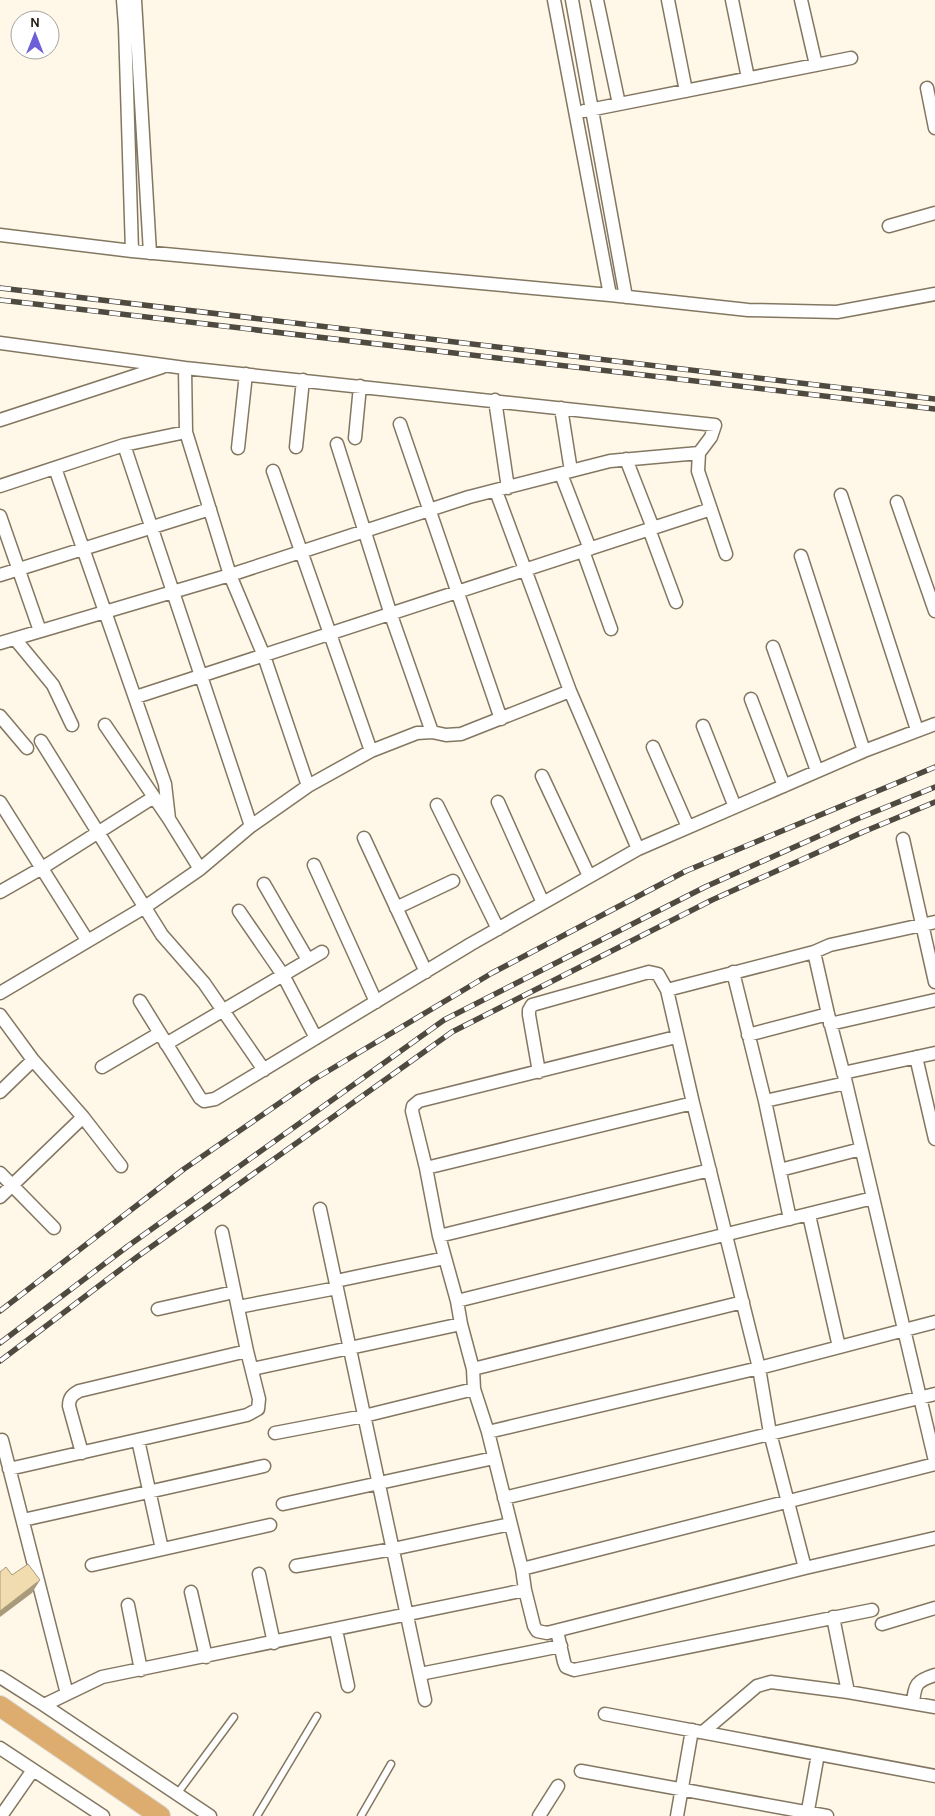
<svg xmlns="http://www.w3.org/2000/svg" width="935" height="1816" font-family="Karla,sans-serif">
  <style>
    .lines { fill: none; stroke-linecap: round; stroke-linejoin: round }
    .lane-casing { stroke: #837761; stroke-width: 9 }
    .street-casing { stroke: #837761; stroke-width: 15 }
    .primary-casing { stroke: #dbdbd9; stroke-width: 22 }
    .lane { stroke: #fff; stroke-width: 6 }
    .street { stroke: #fff; stroke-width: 12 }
    .primary { stroke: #dcad6e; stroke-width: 20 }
    .rail-casing { stroke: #4f4a40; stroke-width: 5.5 }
    .rail { stroke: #fff; stroke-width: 4; stroke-dasharray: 11; stroke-linecap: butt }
    .shaded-wall { fill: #a99a7b }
    .building { fill: #f1dcb0; stroke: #a99a7b }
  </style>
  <rect width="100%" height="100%" fill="#fff7e8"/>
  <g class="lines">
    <g class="lane-casing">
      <path id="lane" d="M177 1794 234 1717
        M257 1816 317 1716
        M361 1816 391 1764"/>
    </g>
    <g class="street-casing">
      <path id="street" d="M123 0 125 26 132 251
        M135 0 150 253
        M554 0 610 295
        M572 0 626 297
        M597 0 619 104
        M668 0 686 91
        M732 0 748 78
        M801 0 816 65
        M927 88 935 128
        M584 111 851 58
        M889 226 935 213
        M0 235 132 251 610 295 748 310 837 312 935 294
        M0 343 185 368 715 425 711 437 699 453 698 471 726 554
        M185 368 186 432 230 575 264 656 308 786
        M495 400 508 488
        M561 408 571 471
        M0 420 162 367
        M400 424 501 719
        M355 438 360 386
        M337 444 391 615 432 732
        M124 445 251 826
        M296 447 303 380
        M238 448 246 374
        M626 459 653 528
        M55 468 165 784 169 819
        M273 471 371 751
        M561 474 590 549
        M0 486 124 445 186 432
        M496 491 570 691 638 849
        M841 495 917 730
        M897 502 935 611
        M0 516 40 631
        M649 529 676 602
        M583 551 611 629
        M801 556 864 751
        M0 575 210 509
        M15 639 53 685 72 725
        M0 643 230 575 469 497 610 461 699 453
        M773 647 817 771
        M136 697 711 509
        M751 699 784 786
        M0 716 27 748
        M105 725 169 819 200 869
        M703 726 735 807
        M41 741 162 935 204 983 264 1070
        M653 747 688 827
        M542 776 589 876
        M0 802 87 940
        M498 802 543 903
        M437 805 498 929
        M364 838 426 972
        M903 839 935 982
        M314 865 376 1002
        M264 884 308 960
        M0 892 42 868 154 797
        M396 908 453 881
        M239 911 283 975 316 1038
        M814 952 828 1014 846 1083 935 1461
        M733 972 765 1101 790 1219
        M0 993 145 907 200 869 251 826 308 786 371 751 417 733 432 732 446 735 461 734 570 691
        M140 1001 200 1098 204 1101 215 1099 471 944 638 849 864 751 935 724
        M0 1015 33 1060 83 1117 121 1166
        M830 1024 935 1000
        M748 1035 828 1014
        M166 1044 322 952
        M916 1057 935 1139
        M102 1067 160 1033
        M539 1072 529 1015V1010L532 1005 649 972 658 974 667 990
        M843 1073 935 1053
        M0 1092 33 1060
        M765 1101 846 1083
        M693 1103 759 1368 770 1433 805 1568
        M426 1168 412 1111 413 1106 419 1101 676 1037
        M780 1170 861 1149
        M0 1173 54 1228
        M0 1197 83 1117
        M320 1209 425 1700
        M809 1215 839 1347
        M439 1236 710 1170
        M336 1281 445 1258
        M457 1301 873 1198
        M238 1307 337 1288
        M158 1309 234 1292
        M252 1369 461 1324
        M473 1369 743 1302
        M488 1432 759 1368 935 1322
        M275 1433 364 1416 474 1389
        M2 1440 67 1694
        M138 1440 162 1549
        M82 1453 69 1406C69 1398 72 1395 79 1391L247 1351
        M9 1469 247 1415 258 1409 259 1399 247 1351 222 1232
        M504 1498 935 1394
        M283 1504 494 1458
        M23 1520 264 1466
        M92 1565 270 1525
        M296 1566 393 1549 510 1524
        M522 1569 935 1464
        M259 1574 274 1643
        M525 1590 534 1626 537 1631 547 1633 805 1568 935 1538
        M191 1592 206 1657
        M128 1605 141 1670
        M833 1617 848 1692
        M882 1624 935 1608
        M336 1630 348 1686
        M557 1631 564 1662 566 1667 574 1670 872 1610
        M420 1674 561 1646
        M0 1677 44 1705 210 1816
        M913 1703C915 1684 916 1681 935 1675
        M44 1705 102 1677 525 1590 522 1569 488 1432 474 1389 473 1369 461 1324 457 1301 439 1236 426 1168 693 1103 667 990 814 952 830 945 935 922
        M605 1714 935 1776
        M703 1732 757 1686 771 1682 848 1692 935 1707
        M0 1748 103 1816
        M581 1771 827 1816
        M1 1816 33 1770
        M539 1816 558 1786
        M677 1816 692 1730
        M807 1816 818 1754"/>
    </g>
    <g class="primary-casing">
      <path id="primary" d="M0 1706 160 1816"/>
    </g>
    <use href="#lane" class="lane"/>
    <use href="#street" class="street"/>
    <use href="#primary" class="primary"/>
    <g class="rail-casing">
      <path id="rail" d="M0 288 935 399
        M0 300 935 409
        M0 1311 184 1169 313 1080 492 973 686 871 935 767
        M0 1343 128 1246 444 1020 705 887 857 819 935 787
        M0 1361 137 1257 452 1032 712 900 863 832 935 802"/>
    </g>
    <use href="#rail" class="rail"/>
  </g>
  <path class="shaded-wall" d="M40 1580 32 1593 0 1617V1611Z"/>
  <path class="building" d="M28 1564 40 1580 0 1611V1572L6 1567 12 1575Z"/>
  <g transform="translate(35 35)"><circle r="24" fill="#ffffff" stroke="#a6a4a1"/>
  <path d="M0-4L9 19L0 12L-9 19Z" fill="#6c5fd9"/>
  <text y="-8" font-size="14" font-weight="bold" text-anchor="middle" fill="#201c13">N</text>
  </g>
</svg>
